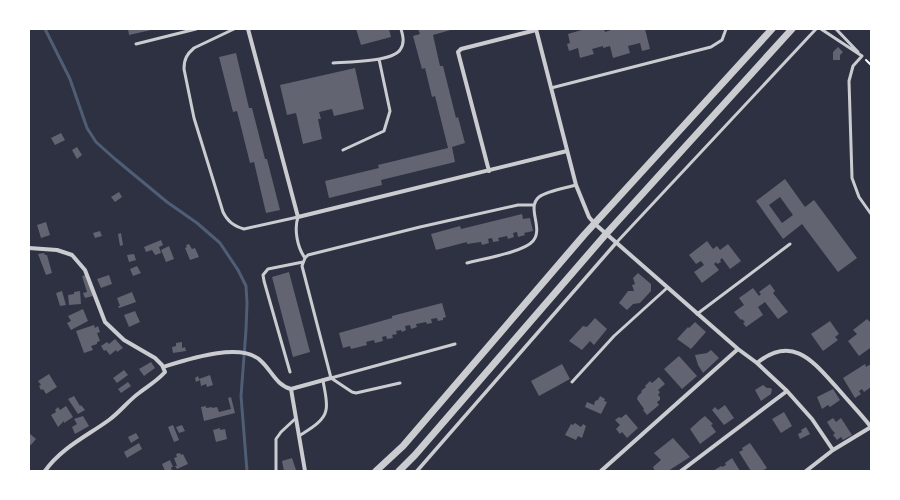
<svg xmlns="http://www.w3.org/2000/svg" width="900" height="500" font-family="'Playfair Display',serif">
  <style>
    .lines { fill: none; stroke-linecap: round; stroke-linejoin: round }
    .stream { stroke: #4f5d75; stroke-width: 3 }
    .building { fill: #626471; fill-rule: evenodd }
    .path { stroke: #fff; stroke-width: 2 }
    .service { stroke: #caccd0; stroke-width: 3 }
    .pedestrian { stroke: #caccd0; stroke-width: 3.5 }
    .minor { stroke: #caccd0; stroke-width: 4 }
    .tertiary { stroke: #caccd0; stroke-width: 7 }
  </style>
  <rect width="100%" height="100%" fill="#2d3142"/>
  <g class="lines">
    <path class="stream" d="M45 29 70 79 87 128 96 142 115 159 167 202 197 223 220 243 238 270 246 286 247 303 246 330 241 396 247 471"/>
  </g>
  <path class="building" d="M128 29H151V30L129 35Z
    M356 29H389L391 37 361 45Z
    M418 29H454L433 35 440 66H443L456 118 458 117 465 143 452 147 455 162 381 180 382 185 329 198 325 181 379 168 378 165 448 148 435 96 432 97 425 68 422 69 413 36 420 34Z
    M585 29H604L605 32 614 29H645L650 49 642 51 640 43 628 46 630 53 613 58 610 46 603 48V46L592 49 594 54 580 58 578 48 569 51 567 44 570 43 568 34Z
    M838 47 843 52 840 55V60H833V52Z
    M236 53 249 108H252L265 159H267L280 210 266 213 254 162 250 163 237 111 233 112 219 57Z
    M355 68 364 109 334 116 332 109 319 112 321 119H318L322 139 303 144 296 113 287 115 280 85Z
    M61 133 65 140 55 145 51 138Z
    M77 147 82 155 77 159 72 150Z
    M785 179 805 207 814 200 857 258 838 272 802 224 783 239 756 201ZM780 197 793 215 782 223 769 205Z
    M119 192 122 197 115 202 111 197Z
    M522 214 523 219 530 218 533 231 524 233 525 235 518 237 517 232 513 233 514 237 508 239 507 236 498 238 499 241 493 242 492 238 488 239 489 243 482 245 481 242 467 244V242L436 250 431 234 460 226 461 229Z
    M46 222 50 235 41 238 37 225Z
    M100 231 102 236 95 238 93 233Z
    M121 233 123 245 120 246 118 234Z
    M161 240 163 245 159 247 161 253 155 255 152 250 146 252 144 247Z
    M707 241 713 249 717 246 720 250 728 244 741 261 730 269 722 258 720 260 721 262 717 264 716 262 714 264 719 270 702 283 694 272 704 265 701 261 696 264 689 255Z
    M189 244 192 249 195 248 199 257 190 260 185 248 187 247 186 245Z
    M169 246 174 259 166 262 161 250Z
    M44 253 45 255H47L52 273 46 275 38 254Z
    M134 254 136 260 129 262 127 255Z
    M137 266 141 273 133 276 130 269Z
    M289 272 310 352 293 357 272 277Z
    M638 273 651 284V291L640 303 633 304 627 310 619 303 628 291H634L632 285 635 284 633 278Z
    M86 275 93 296 85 298 83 293 87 292 82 276Z
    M109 275 112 284 101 288 97 279Z
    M770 284 775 291 773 293 788 312 778 319 765 302 758 307 763 315 746 327 743 323 745 322 742 319 741 320 734 312 744 305 739 298 753 288 759 296 761 294 759 292Z
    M62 291 66 305 60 306 56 293Z
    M80 291 81 304 69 305 68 295 74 294V292Z
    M132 292 136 302 119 308 118 306H120L117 298Z
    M442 303 446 317 443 318V320L438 321 437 318 431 319 432 323 427 324 426 322 416 324 417 327 411 329 410 325 405 326 406 330 402 332 401 330 396 331 397 334 392 335 393 338 387 339 386 336 382 337 383 341 375 343 374 340 366 342 367 345 351 349 350 346 343 348 339 333 392 318V316Z
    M83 309 88 321 71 330 67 323 71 321 68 316Z
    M135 311 140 322 129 327 124 315Z
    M595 318 607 329 594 345 590 341 582 350 569 341 583 326 587 327Z
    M867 319 871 323V348H870L859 356 848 341 857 334 853 330Z
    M830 321 839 334 835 337 838 340 823 351 811 334Z
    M695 322 706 332 691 349 677 339 688 327 689 328Z
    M94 325 95 328 98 326 100 332 97 333 100 341 97 342V344L91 346 93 350 84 353 76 331Z
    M115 339 123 348 117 352 116 350 110 355 106 350 104 351 101 346 107 342 109 344Z
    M182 342V348L185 347 186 351 173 353 172 347 176 346V343Z
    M711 350 719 358 703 373 698 365 695 355 707 353Z
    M679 356 697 376 682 389 664 369Z
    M151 362 155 368 144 376 139 369Z
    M562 364 570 379 539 396 531 381Z
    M865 364 866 367 869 365 871 366V387L864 392 862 389 859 391 861 394 855 398 843 378Z
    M124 370 128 375 117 383 113 378Z
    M49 374 57 387 46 394 43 389 41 390 39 386 41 385 38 381Z
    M210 375 213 385 207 387 206 384 201 386 200 380 196 382 195 378 198 376 199 379Z
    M659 377 665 384 658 390 660 392 658 395 660 397V400L657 402 659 405 647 415 643 410 644 409 637 399 638 396 642 392 641 391 646 387 645 386 650 381 652 383Z
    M128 382 131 386 121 393 118 389Z
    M763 385 767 388H770L772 389 771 394 761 401 755 390Z
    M833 389 840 400 830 407 828 405 822 409 817 397Z
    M74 396 80 406 81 405 85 410 78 414 68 399Z
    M600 396 605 399 604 401 607 402 601 414 585 407 587 402 594 405 595 401 598 400Z
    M231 397 235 413 204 421 201 407 206 406V408L212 407V408L217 407 219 412 231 409 228 398Z
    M725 405 734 418 724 425 712 410 715 407 718 410Z
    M66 406 73 417 64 423V421L58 427 51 415 56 412 55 410 58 407 60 410Z
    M784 412 792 426 781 433 772 419Z
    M626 414 638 428 627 438 622 432 620 434 616 429 620 425 615 420 619 417 621 418Z
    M83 416 89 426 75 434 72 427 77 424 74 419Z
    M705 416 713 424 711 425 716 432 700 444 690 429 701 419Z
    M833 418 836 422 841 418 852 435 843 440 841 437 837 440 833 435 835 433 832 430 827 422Z
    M575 423 581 427 583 424 586 426 582 438 578 436 576 440 565 435 571 424 573 425Z
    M173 425 179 440 174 442 168 427Z
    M182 425 185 431 179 433 176 427Z
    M806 427 810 434 800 439 798 434 802 432 801 430Z
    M220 428V430L225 429 227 439 216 442 213 430Z
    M29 433 36 439 31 445 29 444Z
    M136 433 139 438 131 443 128 437Z
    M673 438 690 457 668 471H655L653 467 661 460 654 453Z
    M139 443 142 449 127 458 124 452Z
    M750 443 767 468 762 471H751L739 452 743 450 742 448Z
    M180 453 181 455 183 454 188 464 177 469 175 466H177L174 458 177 457 176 454Z
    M292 458 296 470 284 471 282 461Z
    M732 458 740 471H713L721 466 722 467 726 465 725 463Z
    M170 460 173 467H171L172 471H165L162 464Z"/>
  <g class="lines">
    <path class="path" d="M866 60 871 65"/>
    <path class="service" d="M234 29 194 48C187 54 184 59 184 69L194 118 223 212C228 222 234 226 244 229L298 217
      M821 29 862 56
      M836 29 858 52
      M136 44 196 29
      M862 56 853 66 849 81 852 178 859 197 871 214
      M333 63C348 62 391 62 400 50 405 43 403 36 401 29
      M551 88 711 47 722 40 726 29
      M343 150 384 131 390 111 379 59
      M298 217C294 229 297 247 305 258
      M616 243 816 29
      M467 263C482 259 524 252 533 241 544 228 526 208 539 197 547 191 566 188 576 185
      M697 314 790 244
      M290 372 264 281 263 275 268 269 303 262
      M331 378 455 344
      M572 382 614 336 667 288
      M400 383 356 393 352 392 331 378 302 266 305 258 308 255 420 227 518 205H534
      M299 436C308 430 324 422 326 410 328 401 324 389 323 380
      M276 471V439L281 432 295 419"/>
    <path class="pedestrian" d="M417 471 616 243"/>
    <path class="minor" d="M248 29 298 217 567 151
      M536 29 576 185 589 217 595 224 738 349 757 363C794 333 815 364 839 390 850 403 861 414 871 427
      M489 171 458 52 461 49 536 30
      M29 248 57 250 72 255 85 270 105 322 124 340 155 358 162 365 165 372C157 381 148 386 139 393 128 401 120 412 109 420 87 436 61 448 45 471
      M757 363 787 391 812 419 833 450
      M163 367C186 360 241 341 261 361 272 371 276 385 291 389
      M305 471 291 389 331 378
      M601 471 738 349
      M681 471 787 391
      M806 471 833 450 871 427"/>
    <path class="tertiary" d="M376 471 403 446 584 235 772 29
      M399 471 415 455 606 234 792 29"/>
  </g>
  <rect width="900" height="500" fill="none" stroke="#ffffff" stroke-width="60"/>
</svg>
